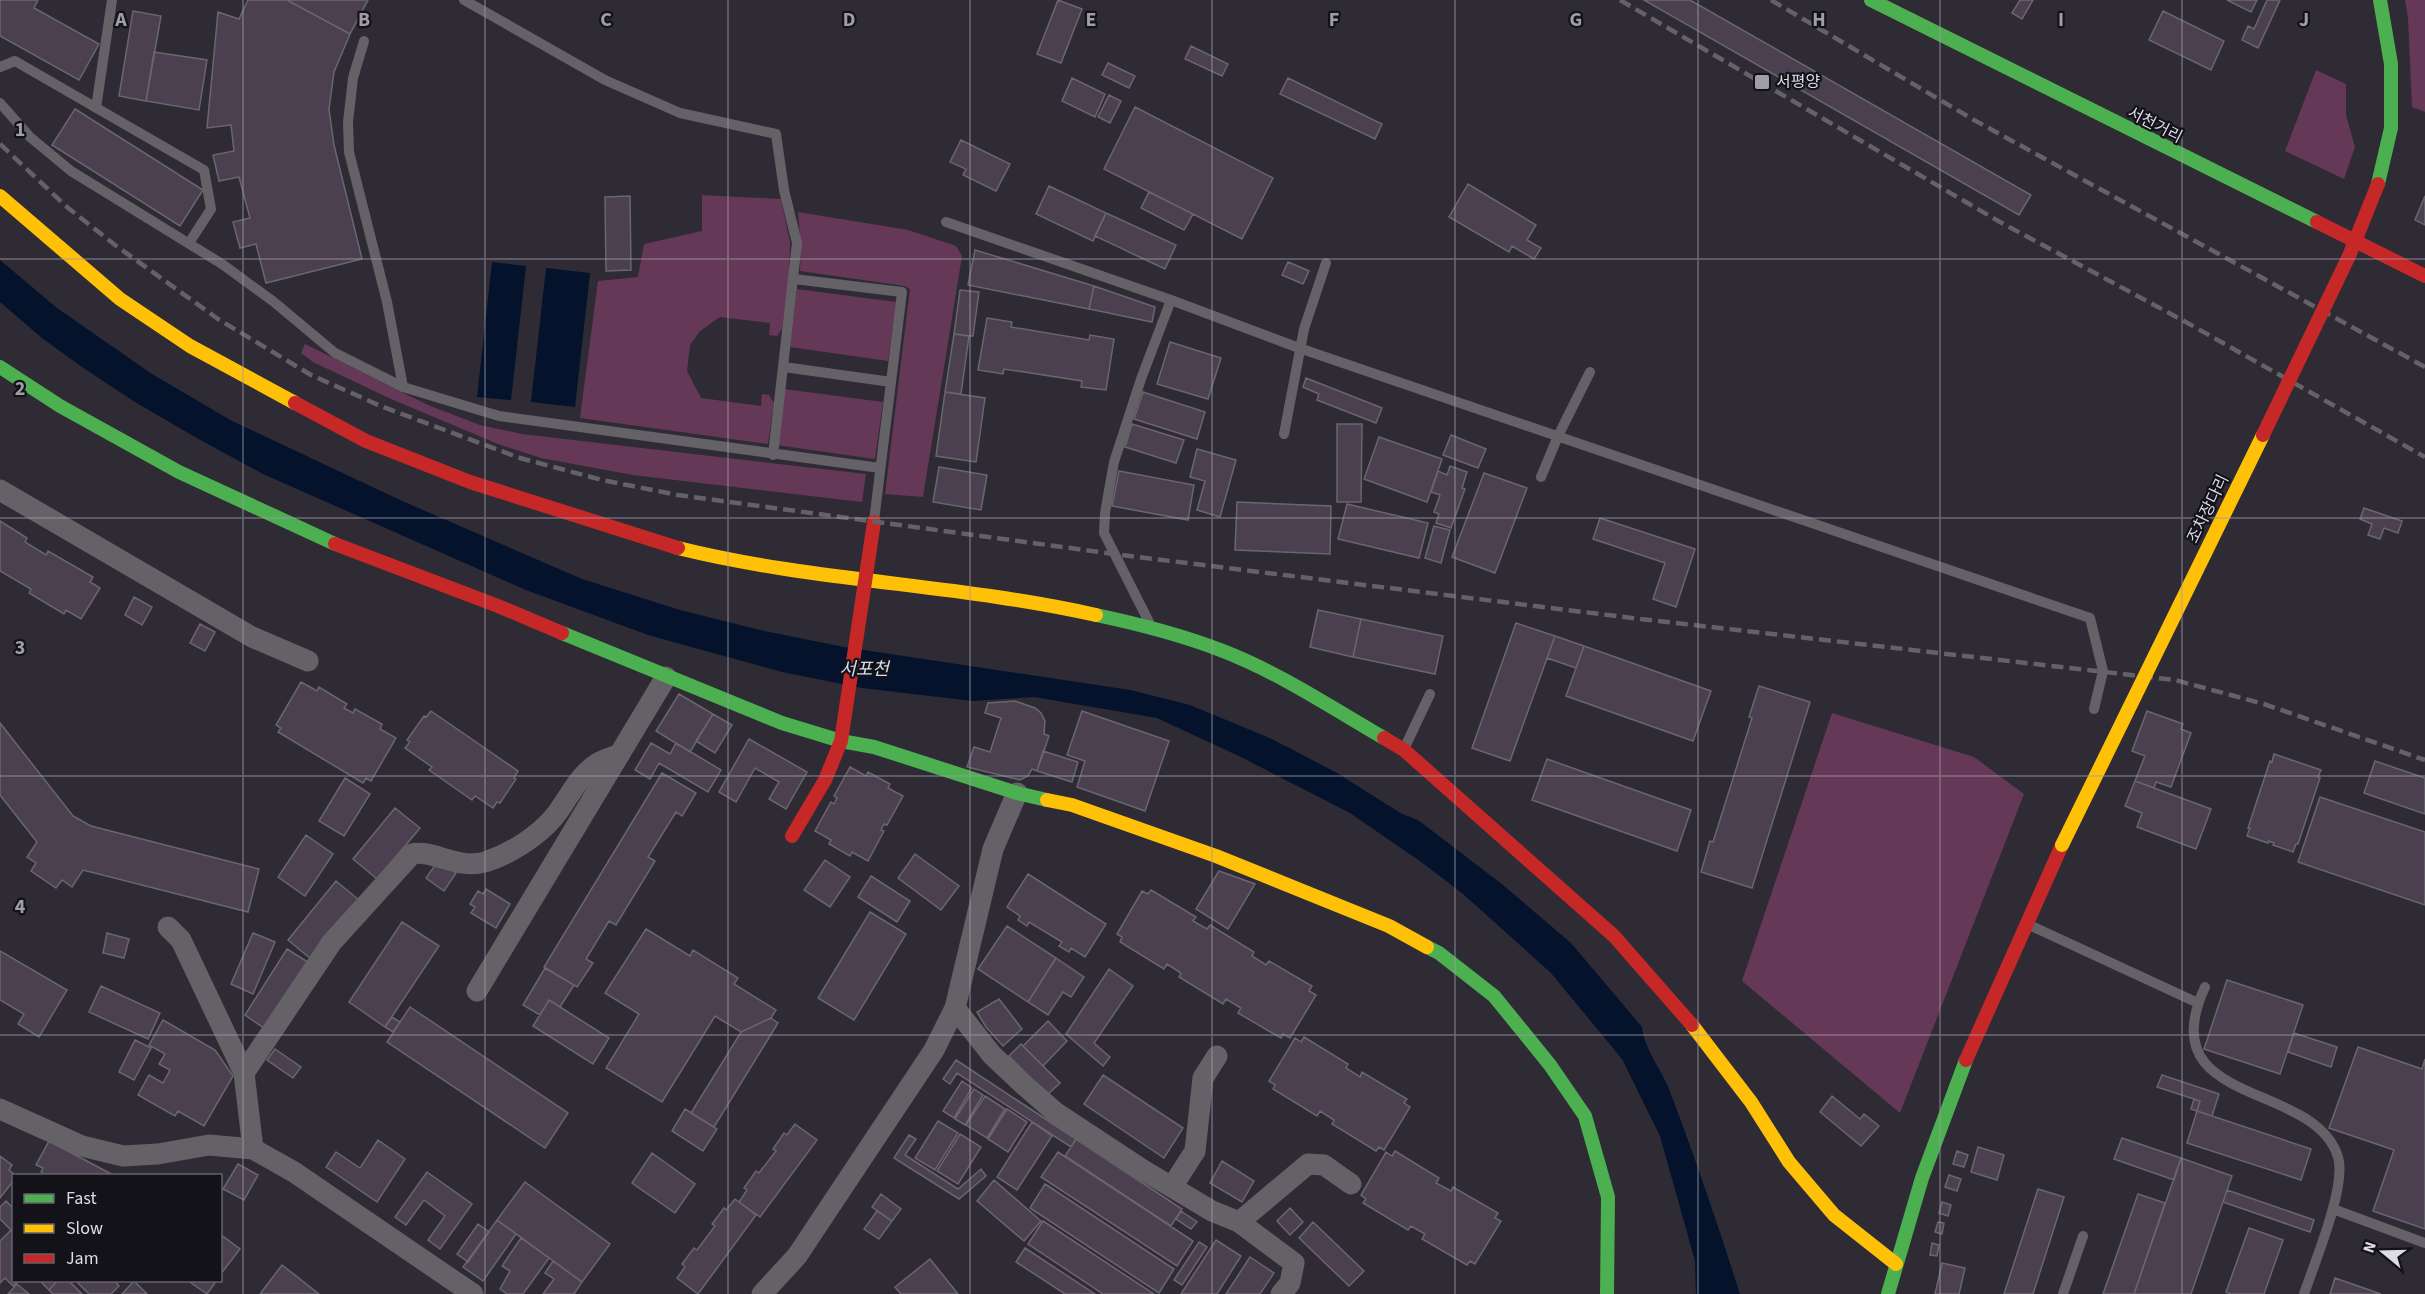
<svg xmlns="http://www.w3.org/2000/svg" width="2425" height="1294" font-family="'Source Sans 3','Noto Sans KR',sans-serif">
  <style>
    .green { fill: #663858 }
    .water { fill: #04122c }
    .building { fill: #4b4050; stroke: #6a666e; stroke-width: 1.5 }
    .lines { fill: none; stroke-linecap: round; stroke-linejoin: round }
    .lane { stroke: #646267; stroke-width: 10 }
    .street { stroke: #646267; stroke-width: 21 }
    .fast { stroke: #4caf50; stroke-width: 14 }
    .slow { stroke: #ffc107; stroke-width: 14 }
    .jam { stroke: #c62828; stroke-width: 14 }
    .rail { stroke: #646268; stroke-width: 4.5; stroke-dasharray: 12 6; stroke-linecap: butt }
    .slow-bridge { stroke: #ffc107; stroke-width: 14 }
    .jam-bridge { stroke: #c62828; stroke-width: 14 }
    .grid { fill: none; stroke: #a09da9; stroke-width: 1.5; stroke-opacity: 0.55 }
    .poi-dot { fill: #a09da9; stroke: #141219; stroke-width: 2 }
    .labels { text-anchor: middle; dominant-baseline: central; stroke-width: 4.5; stroke-linejoin: round; paint-order: stroke }
    .poi-label { font-size: 16px; fill: #dedbe7; stroke: #141219; text-anchor: start }
    .street-label { font-size: 16px; fill: #dedbe7; stroke: #141219 }
    .water-label { font-size: 18px; font-style: italic; fill: #d2dff0; stroke: #141219 }
    .grid-label { font-size: 20px; text-anchor: middle; font-weight: bold; fill: #a09da9; stroke: #141219; stroke-width: 4.5; stroke-linejoin: round; paint-order: stroke }
  </style>
  <rect width="100%" height="100%" fill="#2e2b35"/>
  <path class="green" d="M2405 0H2425V112L2412 107 2408 18Z
    M2316 70 2346 84V115L2355 147 2344 179 2285 151Z
    M702 195 781 199 790 242 789 278 782 329 777 336 769 335 770 323 720 317 700 331 690 345 687 371 701 398 761 406 762 394 769 395 774 403 768 444 580 418 598 281 638 277 644 244 702 231Z
    M798 212 908 230 956 246 962 256 923 497 885 494 910 289 905 286 800 271 801 246Z
    M797 289 896 302 888 361 790 347Z
    M305 344 428 405 480 425 522 434 866 474 862 502 633 475 541 458 498 444 391 399 313 362 301 353Z
    M784 389 883 402 875 459 776 445Z
    M1832 713 1974 757 2024 794 1900 1113 1742 981Z"/>
  <path class="water" d="M0 260 57 308 152 374 232 421 400 500 582 579 680 610 760 630 844 647 1130 690 1190 705 1272 739 1337 773 1402 814 1418 820 1503 885 1571 943 1642 1027C1644 1048 1661 1069 1669 1089 1695 1157 1718 1225 1740 1294H1696L1695 1261 1660 1136 1622 1059 1551 973 1463 894 1424 864 1350 813 1243 758 1157 718 1034 697 973 701 862 688 782 672 648 635 526 590 263 474 195 437 135 402 79 365 42 338 0 302Z
    M492 262 526 266 511 400 477 397Z
    M546 268 590 273 575 407 531 402Z"/>
  <path class="building" d="M0 0H38L34 8 99 44 79 80 0 36Z
    M248 0H287L350 34 334 72 329 109 334 145 362 259 266 283 256 244 240 248 233 222 250 218 239 177 219 181 213 155 234 151 231 125 207 128 218 12 239 19Z
    M287 0H368L350 34Z
    M1058 0 1082 9 1061 63 1037 54Z
    M1644 0H1690L2031 195 2019 215Z
    M2020 0H2033L2022 19 2012 13Z
    M2227 0H2257L2251 12Z
    M2267 0H2280L2258 48 2242 40 2248 26 2254 29Z
    M133 11 161 16 146 101 119 96Z
    M2163 11 2224 41 2211 70 2149 40Z
    M1191 46 1228 64 1222 76 1185 59Z
    M154 52 207 60 199 110 146 101Z
    M1108 63 1135 76 1129 88 1102 75Z
    M1072 78 1105 94 1095 117 1062 101Z
    M1288 78 1382 124 1375 139 1280 94Z
    M1109 95 1121 101 1110 123 1098 117Z
    M1135 107 1273 178 1242 239 1104 169Z
    M75 109 203 190 180 226 52 145Z
    M961 140 1010 164 996 191 963 175 966 169 950 162Z
    M1468 184 1536 225 1527 240 1541 248 1534 259 1512 246 1509 252 1449 217Z
    M1049 186 1106 213 1093 241 1036 214Z
    M1149 192 1193 214 1184 230 1141 208Z
    M630 196 631 270 606 271 605 197Z
    M2425 196V225L2415 220Z
    M1106 213 1176 245 1165 269 1095 236Z
    M975 250 1094 286 1089 309 968 285Z
    M1288 262 1309 271 1303 284 1282 275Z
    M1094 286 1155 307 1152 322 1089 309Z
    M960 290 979 292 973 336 954 334Z
    M987 318 1012 322 1011 327 1089 340 1090 335 1114 339 1106 390 1081 387 1082 381 1004 369 1003 374 978 370Z
    M954 334 969 336 961 394 945 392Z
    M1170 342 1221 358 1208 399 1157 384Z
    M1306 378 1382 408 1376 423 1317 400 1319 394 1303 387Z
    M945 392 985 398 976 462 936 456Z
    M1143 392 1205 412 1197 439 1134 419Z
    M1132 424 1184 440 1176 463 1125 447Z
    M1337 424H1362L1361 502H1337Z
    M1451 435 1486 449 1478 468 1443 455Z
    M1379 437 1442 459 1427 502 1364 479Z
    M1197 449 1236 460 1220 517 1197 510 1205 481 1190 477Z
    M1450 466 1467 472 1462 488 1465 489 1451 528 1436 523 1439 514 1434 512 1440 495 1431 492 1438 471 1447 475Z
    M939 467 987 475 981 510 933 502Z
    M1119 471 1194 485 1188 520 1112 506Z
    M1484 473 1527 488 1495 573 1452 557Z
    M1237 502 1331 506 1330 554 1235 550Z
    M1347 504 1428 523 1419 558 1338 539Z
    M2364 508 2402 521 2398 533 2384 528 2380 539 2368 535 2372 524 2360 519Z
    M1600 518 1695 549 1676 607 1653 599 1665 563 1593 539Z
    M0 521 27 538 25 542 46 555 48 551 93 577 90 582 100 588 81 619 66 610 64 614 29 593 31 589 0 571Z
    M1434 526 1450 530 1441 563 1425 558Z
    M134 597 152 607 142 625 125 615Z
    M1318 610 1361 619 1353 657 1310 647Z
    M1361 619 1443 636 1435 674 1353 657Z
    M1516 623 1555 636 1510 761 1472 748Z
    M200 624 215 632 205 651 190 643Z
    M1555 636 1584 646 1576 668 1547 658Z
    M1584 646 1711 691 1693 741 1566 696Z
    M301 682 317 691 319 687 347 704 344 708 353 713 355 709 382 724 380 729 396 738 371 781 366 778 363 783 278 732 281 728 276 725Z
    M1759 686 1810 702 1752 888 1701 872 1710 841 1713 842 1752 718 1749 717Z
    M679 694 713 714 690 752 656 731Z
    M1015 701 1035 708 1041 713 1045 721 1044 734 1049 736 1037 771 1032 769 1028 776 1020 780 967 767 974 747 990 752 1001 718 985 713 988 703Z
    M431 711 518 771 514 778 516 779 500 803 497 802 493 808 475 796 472 800 429 770 432 767 405 748 410 742 407 740 424 716 426 717Z
    M1082 711 1169 741 1145 811 1077 787 1085 761 1067 755Z
    M2147 711 2183 724 2181 729 2191 733 2171 787 2156 782 2154 788 2135 781 2145 756 2132 751Z
    M713 714 732 725 715 753 696 741Z
    M0 723 73 816 91 826 259 869 248 912 83 870 72 887 62 880 56 888 31 871 36 863 27 857 37 842 0 795Z
    M749 739 807 772 786 809 769 799 779 782 755 768 736 802 719 792Z
    M651 743 670 754 676 743 721 770 708 792 659 763 650 779 635 770Z
    M1043 751 1078 762 1072 782 1037 771Z
    M2274 754 2321 770 2318 777 2320 778 2298 844H2296L2293 852 2273 845 2274 843 2269 841 2268 843 2247 836 2250 828H2248L2270 761 2272 762Z
    M1547 759 1691 810 1677 851 1532 800Z
    M2375 761 2425 778V814L2364 793Z
    M850 767 866 776 868 772 890 784 888 788 903 796 887 825 884 824 881 830 884 831 868 861 852 852 850 856 829 844 831 840 815 831 831 802 834 804 837 798 834 796Z
    M662 773 696 793 682 816 676 812 648 857 655 861 616 925 609 921 586 959 593 963 577 987 544 967Z
    M345 778 370 794 344 836 319 821Z
    M2135 781 2211 809 2196 849 2137 827 2142 813 2125 806Z
    M2320 797 2425 832V905L2298 862Z
    M395 808 420 828 377 879 353 859Z
    M306 835 333 854 305 896 278 877Z
    M915 854 959 886 941 910 898 878Z
    M825 860 850 877 830 907 804 890Z
    M438 861 456 873 444 891 426 878Z
    M1219 871 1255 884 1228 929 1196 909Z
    M1028 874 1106 924 1085 957 1071 948 1069 952 1059 946 1062 942 1029 922 1027 926 1018 920 1020 916 1007 907Z
    M871 876 910 901 897 922 858 897Z
    M336 881 359 900 311 959 288 940Z
    M486 889 510 904 496 928 471 913 475 907 470 904 478 891 483 894Z
    M1151 890 1196 917 1193 921 1207 929 1210 925 1254 952 1252 956 1266 965 1269 961 1312 986 1309 991 1316 995 1290 1038 1283 1034 1281 1038 1238 1013 1241 1008 1226 999 1223 1004 1179 977 1181 973 1167 964 1164 969 1120 942 1122 937 1117 934 1142 891 1148 894Z
    M870 912 906 934 854 1020 818 998Z
    M402 922 439 946 385 1027 349 1002Z
    M1007 926 1056 958 1028 1002 978 969Z
    M646 929 690 956 693 950 738 978 734 984 776 1010 771 1018 741 1032 715 1016 662 1102 606 1068 639 1014 605 993Z
    M107 933 129 939 124 958 103 953Z
    M253 933 275 942 253 994 231 984Z
    M287 949 311 964 268 1031 245 1015Z
    M0 951 67 990 39 1037 18 1024 24 1014 0 1000Z
    M1056 958 1084 977 1071 997 1063 992 1048 1015 1028 1002Z
    M545 968 574 985 560 1007 549 1000 540 1015 523 1005Z
    M1109 969 1133 986 1094 1043 1110 1057 1103 1066 1066 1034Z
    M2227 980 2303 1005 2280 1074 2204 1049Z
    M101 986 160 1013 148 1039 89 1012Z
    M999 999 1022 1029 1003 1046 986 1027 977 1012Z
    M549 1000 609 1038 593 1064 533 1026Z
    M410 1007 568 1113 545 1148 387 1042Z
    M392 1017 400 1022 393 1032 385 1027Z
    M771 1018 778 1023 714 1127 691 1113 741 1032Z
    M163 1020 215 1050 233 1076 204 1126 178 1111 175 1116 138 1095 149 1075 163 1083 170 1070 159 1064 165 1054 149 1045Z
    M1048 1021 1067 1041 1043 1066 1023 1046Z
    M2294 1033 2337 1047 2331 1067 2288 1052Z
    M1304 1037 1348 1064 1346 1068 1360 1077 1362 1072 1407 1099 1404 1103 1410 1107 1384 1150 1379 1147 1376 1151 1332 1124 1334 1120 1320 1111 1317 1116 1273 1089 1275 1085 1269 1081 1295 1038 1301 1042Z
    M135 1040 151 1048 134 1080 119 1072Z
    M1021 1044 1060 1083 1047 1095 1009 1056Z
    M2358 1047 2422 1069 2425 1059V1229L2373 1211 2394 1150 2329 1128Z
    M275 1049 301 1067 293 1078 267 1060Z
    M956 1060 1076 1139 1071 1147 957 1073 950 1084 943 1079Z
    M1103 1075 1183 1128 1164 1158 1084 1104Z
    M2162 1075 2219 1094 2212 1116 2197 1111 2200 1101 2157 1087Z
    M962 1081 972 1088 954 1118 943 1111Z
    M974 1089 983 1095 965 1125 955 1119Z
    M985 1096 1005 1109 987 1138 966 1125Z
    M1832 1096 1860 1119 1864 1114 1879 1126 1861 1146 1820 1112Z
    M2194 1099 2200 1101 2197 1111 2191 1109Z
    M685 1109 717 1129 703 1151 672 1131Z
    M1007 1109 1027 1122 1008 1152 988 1139Z
    M2197 1111 2311 1149 2301 1180 2187 1143Z
    M938 1121 958 1133 935 1170 915 1158Z
    M1032 1122 1052 1136 1017 1190 997 1177Z
    M795 1124 817 1140 760 1217 739 1202 747 1190 744 1188 756 1171 759 1173 776 1151 773 1149 784 1133 787 1135Z
    M960 1134 981 1147 958 1184 937 1171Z
    M909 1135 916 1139 905 1155 958 1189 981 1169 986 1176 959 1199 894 1158Z
    M2122 1138 2181 1158 2174 1180 2114 1159Z
    M1076 1139 1182 1209 1171 1226 1065 1156Z
    M378 1140 405 1159 377 1202 326 1167 336 1152 360 1168Z
    M49 1141 115 1176H47L41 1172 43 1168 36 1165Z
    M1978 1147 2004 1155 1997 1180 1971 1172Z
    M1395 1151 1439 1178 1436 1183 1451 1191 1453 1187 1498 1213 1495 1218 1501 1221 1475 1264 1470 1261 1467 1265 1422 1239 1425 1234 1411 1226 1408 1230 1363 1203 1366 1199 1361 1195 1386 1152 1392 1156Z
    M1957 1151 1968 1155 1964 1167 1953 1164Z
    M1058 1152 1193 1241 1177 1266 1041 1177Z
    M652 1153 695 1184 675 1213 632 1183Z
    M0 1156 12 1165 9 1170 16 1176H14V1180L0 1198Z
    M2181 1158 2232 1176 2191 1294H2134Z
    M1222 1161 1254 1181 1242 1202 1210 1183Z
    M238 1164 258 1175 244 1200 223 1189Z
    M427 1172 472 1204 440 1249 428 1240 445 1216 424 1200 406 1225 395 1217Z
    M1949 1175 1961 1179 1957 1191 1945 1187Z
    M994 1180 1041 1221 1024 1241 977 1201Z
    M525 1182 610 1244 582 1282 497 1220Z
    M1045 1184 1174 1269 1159 1293 1030 1208Z
    M2038 1189 2064 1197 2033 1294H2004Z
    M2227 1190 2314 1220 2310 1232 2223 1202Z
    M881 1194 901 1209 892 1221 872 1207Z
    M2138 1194 2165 1203 2134 1294H2103Z
    M735 1199 756 1215 698 1294 677 1278 685 1267 682 1264 694 1248 697 1250 715 1226 712 1224 724 1208 726 1210Z
    M6 1201 14 1209V1233L0 1219V1207Z
    M1942 1202 1951 1205 1948 1216 1939 1213Z
    M1290 1208 1303 1222 1290 1235 1277 1221Z
    M877 1211 892 1221 879 1239 864 1229Z
    M1181 1211 1197 1222 1191 1229 1176 1219Z
    M497 1220 516 1234 483 1281 463 1267Z
    M1043 1221 1154 1294H1103L1028 1244Z
    M1313 1222 1364 1271 1349 1286 1299 1238Z
    M1938 1222 1944 1223 1942 1234 1935 1232Z
    M478 1224 489 1232 468 1262 457 1254Z
    M2249 1228 2283 1240 2264 1294H2231L2226 1292Z
    M11 1230 14 1233V1280H19L13 1286 5 1278 0 1283V1241Z
    M220 1234 240 1249 220 1275Z
    M521 1238 549 1258 523 1294H507L500 1289 510 1271 502 1266Z
    M1216 1240 1241 1256 1217 1294H1181Z
    M1199 1242 1207 1247 1182 1285 1174 1280Z
    M1932 1243 1939 1245 1937 1256 1930 1255Z
    M1025 1248 1095 1294H1065L1016 1262Z
    M1250 1257 1274 1273 1260 1294H1226Z
    M930 1259 958 1294H901L895 1287Z
    M553 1261 582 1282 574 1294H543L554 1279 545 1273Z
    M1942 1263 1965 1268 1959 1294H1935Z
    M282 1265 319 1294H260Z
    M2335 1278 2381 1294H2330Z
    M39 1280H58L49 1290Z
    M58 1280H68L82 1294H53L49 1290Z
    M75 1280H114L119 1286 111 1294H89Z
    M187 1280H217L207 1294Z
    M134 1281 147 1294H122Z
    M17 1284 29 1294H8Z"/>
  <g class="lines">
    <path class="lane" d="M464 0 605 80 680 113 776 134 784 190 797 243 773 455
      M364 41 353 78 348 122 349 152 387 302 403 387
      M0 67 15 61 204 170 211 209 189 243
      M0 103 30 137 71 171 222 264 274 302 335 353 403 387 499 416 880 468
      M96 108 112 0
      M946 222 1171 300 1141 379 1114 462 1105 513 1104 533 1149 622
      M794 279 902 292 874 521
      M1171 300 1299 348 2090 618 2103 671 2094 709
      M784 367 891 382
      M1284 434 1304 329 1326 263
      M1541 477 1558 436 1590 372
      M1405 747 1430 694
      M2027 924 2198 1003
      M2205 987C2149 1108 2315 1080 2338 1157 2347 1186 2314 1264 2304 1294
      M2333 1209 2425 1243
      M2063 1294 2083 1236"/>
    <path class="street" d="M0 490 252 637 308 661
      M168 927 181 940 244 1073 253 1149
      M477 991 666 677
      M955 1008 992 1055 1024 1085 1055 1112 1143 1170 1212 1211 1239 1222 1294 1263 1290 1283 1281 1294
      M244 1073 332 942 412 854C433 849 456 870 485 862 510 854 537 837 554 817 568 800 578 775 598 763 605 759 613 757 620 754
      M0 1109 82 1146 123 1156 158 1154 209 1145 253 1149 294 1172 473 1294
      M1172 1187 1195 1151 1203 1078 1217 1056
      M1239 1222 1308 1164 1324 1165 1351 1184
      M762 1294 797 1256 934 1050 955 1008 993 849 1017 793"/>
    <path class="fast" d="M1871 0 2317 222
      M2378 184 2391 128V64L2380 0
      M0 367 60 406 179 472 335 544
      M1096 615C1139 624 1182 635 1223 651 1280 673 1332 708 1384 738
      M562 633 782 723 841 741 874 747 1017 793 1047 800
      M1427 947 1439 953 1494 996 1550 1065 1585 1116 1608 1197 1607 1294
      M1888 1294 1922 1178 1966 1060"/>
    <path class="slow" d="M0 196 120 299 190 346 295 403
      M678 548C815 582 958 584 1096 615
      M1047 800 1072 805 1216 856 1389 926 1427 947
      M1692 1025 1751 1102 1789 1162 1834 1215 1896 1264"/>
    <path class="jam" d="M2317 222 2425 276
      M295 403 366 441 470 482 678 548
      M335 544 498 606 562 633
      M1384 738 1404 750 1614 936 1692 1025
      M792 836 825 780 841 741 874 522
      M1966 1060 2062 845"/>
    <path class="rail" d="M1620 0 2000 222 2184 321 2425 457
      M1771 0 1974 120 2425 367
      M0 144 67 207 115 245 218 319 311 375 383 407 520 458 602 480 678 495 1114 554 1632 618 2175 680 2264 704 2425 760"/>
    <path class="slow-bridge" d="M2062 845 2263 435"/>
    <path class="jam-bridge" d="M2263 435 2349 256 2378 184"/>
  </g>
  <path class="grid" d="M243 0V1294M485 0V1294M728 0V1294M970 0V1294M1212 0V1294M1455 0V1294M1698 0V1294M1940 0V1294M2182 0V1294M0 259H2425M0 518H2425M0 776H2425M0 1035H2425"/>
  <rect class="poi-dot" x="1754" y="74" width="16" height="16" rx="3"/>
  <g class="labels">
    <g class="poi-label">
      <text x="1776" y="82">서평양</text>
    </g>
    <g class="street-label">
      <text transform="translate(2155 125) rotate(27)">서천거리</text>
      <text transform="translate(2208 509) rotate(-64)">조차장다리</text>
    </g>
    <g class="water-label">
      <text x="864" y="669">서포천</text>
    </g>
  </g>
  <g class="grid-label">
    <text x="121" y="26">A</text>
    <text x="364" y="26">B</text>
    <text x="606" y="26">C</text>
    <text x="849" y="26">D</text>
    <text x="1091" y="26">E</text>
    <text x="1334" y="26">F</text>
    <text x="1576" y="26">G</text>
    <text x="1819" y="26">H</text>
    <text x="2061" y="26">I</text>
    <text x="2304" y="26">J</text>
    <text x="20" y="136">1</text>
    <text x="20" y="395">2</text>
    <text x="20" y="654">3</text>
    <text x="20" y="913">4</text>
  </g>
  <rect x="12" y="1174" width="210" height="108" fill="#141219" stroke="#65626b" stroke-width="1.5"/>
  <rect x="24" y="1194" width="30" height="9" fill="#4caf50" stroke="#65626b" stroke-width="1.5"/>
  <text x="66" y="1204" font-size="18" fill="#dedbe7">Fast</text>
  <rect x="24" y="1224" width="30" height="9" fill="#ffc107" stroke="#65626b" stroke-width="1.5"/>
  <text x="66" y="1234" font-size="18" fill="#dedbe7">Slow</text>
  <rect x="24" y="1254" width="30" height="9" fill="#c62828" stroke="#65626b" stroke-width="1.5"/>
  <text x="66" y="1264" font-size="18" fill="#dedbe7">Jam</text>
  <g transform="translate(2383 1252) rotate(289)" stroke="#141219" stroke-width="4.5" paint-order="stroke">
  <path d="M0-4.5L10 22L0 15L-10 22Z" fill="#dedbe7"/>
  <text y="-9" font-size="16" font-weight="bold" text-anchor="middle" fill="#dedbe7">N</text>
  </g>
</svg>
